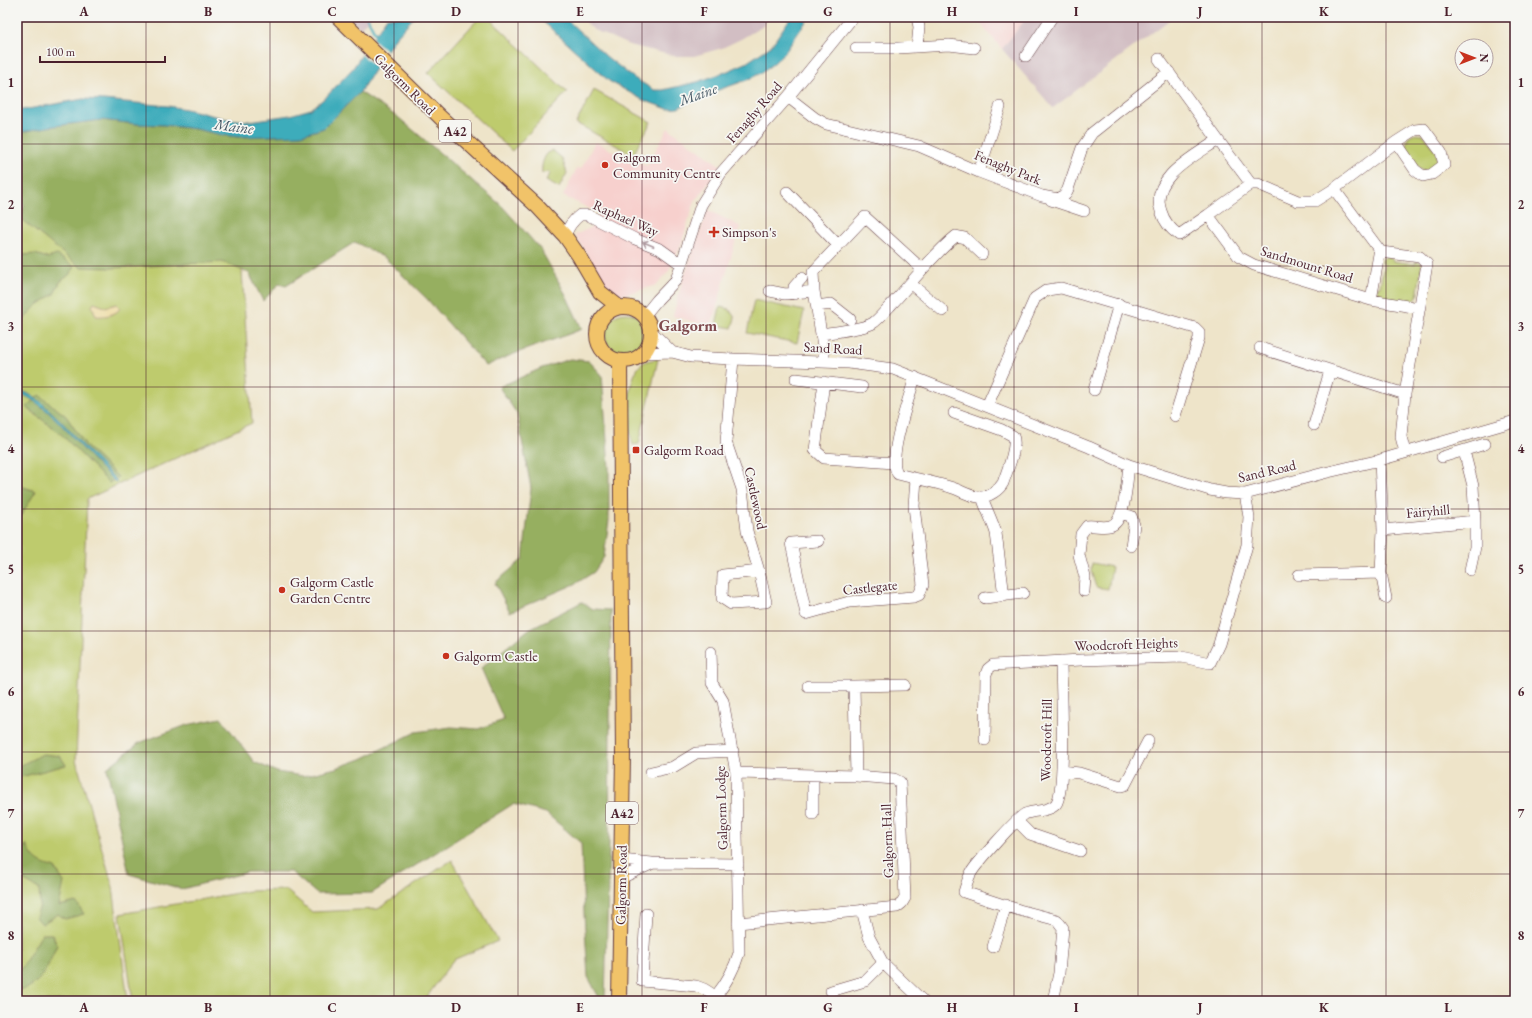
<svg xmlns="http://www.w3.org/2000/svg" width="1532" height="1018" font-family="'EB Garamond',serif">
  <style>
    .built { fill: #f7d0cd }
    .industrial { fill: #d2bec3 }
    .green { fill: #becb6d; stroke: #84754c }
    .forest { fill: #96af60; stroke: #706746 }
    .sand { fill: #eeda9e; stroke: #9c7c64 }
    .water { fill: #3eacbb; stroke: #446673 }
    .pier { fill: #eee4c9 }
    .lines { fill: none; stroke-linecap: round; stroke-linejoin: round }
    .stream { stroke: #3eacbb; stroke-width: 2.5 }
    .minor-casing { stroke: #633d43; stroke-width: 12 }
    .major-casing { stroke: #633d43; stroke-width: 16 }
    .minor { stroke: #fff; stroke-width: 11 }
    .major { stroke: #f1c369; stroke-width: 14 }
    .oneway { stroke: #ae9aa0 }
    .grid { fill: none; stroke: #4a1f2b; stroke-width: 1; stroke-opacity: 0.55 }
    .poi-dot { fill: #c8321e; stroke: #f6f6f2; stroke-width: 1.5 }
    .labels { text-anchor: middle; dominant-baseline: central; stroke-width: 3.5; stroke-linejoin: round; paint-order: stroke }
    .shield { fill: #f6f6f2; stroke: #7e6067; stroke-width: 1 }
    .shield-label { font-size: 13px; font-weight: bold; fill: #4a1f2b }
    .street-label { font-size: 14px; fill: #4a1f2b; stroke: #f6f6f2 }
    .poi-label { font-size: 14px; fill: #4a1f2b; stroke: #f6f6f2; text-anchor: start }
    .water-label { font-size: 15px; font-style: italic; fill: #455765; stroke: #f6f6f2 }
    .quarter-label { font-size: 16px; font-weight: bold; fill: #7f4a4e; stroke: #f6f6f2 }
    .neatline { fill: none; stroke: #4a1f2b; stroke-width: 1.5 }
    .grid-label { font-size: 13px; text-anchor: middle; font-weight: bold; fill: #4a1f2b }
  </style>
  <rect width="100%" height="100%" fill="#f6f6f2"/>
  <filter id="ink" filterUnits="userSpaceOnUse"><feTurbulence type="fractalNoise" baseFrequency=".025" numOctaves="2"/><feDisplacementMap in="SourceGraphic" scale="8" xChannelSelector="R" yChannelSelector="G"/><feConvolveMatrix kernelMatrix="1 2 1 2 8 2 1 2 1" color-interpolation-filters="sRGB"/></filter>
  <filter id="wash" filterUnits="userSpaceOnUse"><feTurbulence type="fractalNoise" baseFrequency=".012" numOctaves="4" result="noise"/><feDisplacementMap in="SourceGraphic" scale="16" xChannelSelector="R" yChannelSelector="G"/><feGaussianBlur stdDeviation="0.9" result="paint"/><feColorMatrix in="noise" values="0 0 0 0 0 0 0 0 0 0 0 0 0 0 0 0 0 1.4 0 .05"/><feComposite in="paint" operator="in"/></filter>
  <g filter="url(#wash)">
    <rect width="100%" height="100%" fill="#eee4c9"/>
    <path class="built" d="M975 17H1027L1002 49Z
      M668 128 721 166 695 201 680 248 668 272 657 285 622 295 609 289 575 235 592 227 599 213 563 196 577 168 581 169 595 142 629 159 647 166Z
      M708 210 741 227 735 243 711 327 673 316 682 282Z"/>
    <path class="industrial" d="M349 17H371L360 28Z
      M580 17H769L763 26 741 39 722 48 694 56H675L629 45 601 33 593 29Z
      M1027 17H1173L1053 108 1002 49Z"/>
    <path class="green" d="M480 17H488L567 92 512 151 428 73Z
      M594 90 651 122 633 155 576 123Z
      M1412 134 1424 135 1437 153V168L1431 172 1419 169 1405 150 1408 137Z
      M552 150 562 158 567 173 559 188 546 181 551 172 542 173C541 164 544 154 552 150Z
      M17 204 87 265 241 256 252 423 87 499 76 760 113 887 128 1001H17Z
      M1386 256 1392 259V261L1415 264 1416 261 1422 263 1417 298C1409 306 1392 299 1382 297 1377 294 1377 292 1378 286H1380L1384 264 1382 263V260Z
      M754 300 804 311 797 343 747 333Z
      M720 307 729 309 735 318 732 328 716 325Z
      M605 334a21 21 0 1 1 42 0a21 21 0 1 1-42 0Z
      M658 359 639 444 633 445C631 439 630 432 629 426 627 411 629 372 643 363 647 360 653 360 658 359Z
      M1092 563 1112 567 1108 589 1096 587 1091 571Z
      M452 860 498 941 453 960 424 1001H133L120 914 249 891 286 890 312 912 378 909Z"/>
    <path class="forest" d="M360 92 399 118 502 206 541 250 566 295 582 329C550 342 517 351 486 366L427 299 385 258 355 242 286 286 279 284 263 301 249 273 222 262 112 268 80 267 22 220 24 205 20 201 18 213 17 198V133L47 127 101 120 137 124 164 125 196 129 222 135 238 137 301 135 324 128Z
      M35 254 48 258 57 255 75 267 69 275 60 282 54 294 36 306 26 317 17 333V264L23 255Z
      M570 359 589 361 602 375 604 401 609 467V520L604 557 594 572 575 584 510 612 495 583 523 559 531 488 517 414 499 387 542 368Z
      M39 395 66 416 87 447 118 477 109 483 62 435 26 407Z
      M17 485 36 491 20 517 17 518Z
      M582 602 593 609 611 610 609 849 605 1001H601L588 977 584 914 581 843 546 813 513 804 372 893 317 894 291 872H248L182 889 129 874 107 768 139 743 187 725 221 718 254 762 277 772 303 776 336 768 361 759 416 732 451 727 478 729 504 720 481 668 529 629Z
      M43 754 60 756 66 765 17 778V767Z
      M26 845C35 861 38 863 55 868L64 882 59 906 76 902 84 914 65 919 58 914 42 924 36 917 40 906 39 889 21 879C18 863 14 857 26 845Z
      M42 934H52L57 945C48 965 42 987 17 991V972L21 969Z"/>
    <path class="sand" d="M94 303 105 307 117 304 120 308C117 315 103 317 96 316L92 306Z"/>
    <path class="water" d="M387 17H414L395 38 360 92 324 128 301 135 238 137 222 135 196 129 164 125 137 124 101 120 47 127 17 133V111L83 99 104 100 168 106 186 109 227 119 250 121 290 115 311 109 326 97 353 68Z
      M538 17H564L607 57 634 78 654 90H663L697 82 723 73 746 63 771 46 791 17H809L786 51 774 63 761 73 747 80 704 95 678 108 668 109 643 100 609 81Z
      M17 389 29 394 41 402 61 421 86 449 117 481 115 482C105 472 95 462 85 451 64 428 46 404 17 392Z"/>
    <path class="pier" d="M370 37 389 52 378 69 360 53Z"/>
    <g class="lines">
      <path class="stream" d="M367 17 375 33 377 36"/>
    </g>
  </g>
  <g filter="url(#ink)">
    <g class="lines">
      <g class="minor-casing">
        <path id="minor" d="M917 17 919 27 917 47
          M856 48H898L949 45 974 48
          M1026 56 1052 17
          M1159 59 1218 140C1195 156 1149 178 1161 211 1164 221 1170 229 1179 235L1208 215 1239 257 1254 265 1371 300 1419 308
          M788 97 815 118 826 124 919 146 979 172 1042 196 1058 199 1065 195 1068 189 1082 148 1092 133 1169 72
          M1218 140 1251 184
          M979 172 1000 107
          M1334 189 1381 252
          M787 192 838 245
          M1051 200 1084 211
          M1208 215 1251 184H1258L1298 201H1315L1334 189 1396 142 1415 170 1423 176 1432 174 1444 165 1441 152 1424 129 1415 130 1396 142
          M565 236C568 227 572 221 580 215H588L635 239 660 249 681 264
          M911 284 943 311
          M770 291 785 294 814 291
          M795 294 794 287 802 278
          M1371 300 1379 254 1381 252 1420 257 1427 264 1405 394 1401 437 1405 452
          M817 306 831 304 850 319
          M644 316 657 300 676 280 701 205 721 173 788 97 853 17
          M651 331 672 352
          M821 334C834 332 864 329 873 323 879 319 885 311 890 306 912 283 931 256 956 236L965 238 982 254
          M1260 348 1405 394
          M643 353 672 352 691 357 733 359 849 363 893 369 1089 447 1129 465 1210 490 1226 493 1245 494 1324 473 1380 460 1515 421
          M733 359 726 442 742 489 747 531 759 571 766 602 731 604 722 598 723 575 759 571
          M824 362V352L814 291 813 272 865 217 922 269
          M915 377C910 396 886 460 898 474 917 479 935 482 953 488 962 491 971 497 980 497 989 497 999 490 1003 483 1007 470 1018 447 1013 436L1002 430 954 413
          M796 379 862 387
          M824 382 815 450 824 458 894 463
          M1094 390 1119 304
          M987 406 1035 298 1047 290 1061 288 1195 328 1199 332V338L1175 416
          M1314 425 1330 371
          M1464 451 1473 486 1475 521V547L1470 570
          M1442 457 1485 444
          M1380 460 1383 530 1381 573 1386 598
          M982 497C986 509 992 520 996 533L1004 596
          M1122 514 1131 516 1134 525 1131 546
          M1383 530 1475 521
          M818 541 791 543 806 614 849 602 914 597 919 595 923 585 914 506 916 479
          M1299 575 1381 573
          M1084 591 1085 577 1079 555 1081 534 1087 526C1095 525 1102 528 1110 526 1126 522 1127 479 1129 465
          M985 598 1023 593
          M711 652 712 683 723 701 736 773 739 953C734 970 727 982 716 996
          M808 686H854
          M985 740 986 674 988 669 993 665 1081 660 1182 657 1210 663 1219 644 1247 545 1249 517 1245 494
          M1062 771 1079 773 1121 786 1125 785 1148 741
          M651 772 673 767 696 753 733 751
          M736 773 856 776 894 779 900 782 905 898 902 903 897 907 738 923
          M813 775V814
          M856 776 854 686 905 685
          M1017 821 1030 834 1080 851
          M621 860 652 863 738 864
          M621 878 651 864
          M862 910 869 937 883 963 923 1001
          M646 914 642 981 696 986 704 989 723 1001
          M993 947 1006 905
          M831 991 865 981 883 963
          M1053 1001 1059 973 1063 928 1057 920 1019 910 964 892C966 886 968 878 971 873 976 864 1017 818 1025 814 1034 810 1049 812 1056 804 1067 789 1061 685 1061 661"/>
      </g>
      <g class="major-casing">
        <path id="major" d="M338 17 440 117 537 206 565 236 579 256 600 292 619 307
          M597 334a27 27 0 1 1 54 0a27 27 0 1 1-54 0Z
          M619 1001 623 756 620 361"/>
      </g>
      <use href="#minor" class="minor"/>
      <use href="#major" class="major"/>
    </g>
    <defs><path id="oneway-shaft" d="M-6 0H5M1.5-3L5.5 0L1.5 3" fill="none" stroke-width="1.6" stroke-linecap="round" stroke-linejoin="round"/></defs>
    <use class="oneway" href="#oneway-shaft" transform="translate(648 244) rotate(-157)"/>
  </g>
  <path class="grid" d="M146 17V1001M270 17V1001M394 17V1001M518 17V1001M642 17V1001M766 17V1001M890 17V1001M1014 17V1001M1138 17V1001M1262 17V1001M1386 17V1001M17 144H1515M17 266H1515M17 387H1515M17 509H1515M17 631H1515M17 752H1515M17 874H1515"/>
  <g class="poi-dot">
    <circle cx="605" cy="165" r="4"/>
    <path d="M712 226h4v4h4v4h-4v4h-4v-4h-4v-4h4z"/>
    <rect x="632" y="446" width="8" height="8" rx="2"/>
    <circle cx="282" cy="590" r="4"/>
    <circle cx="446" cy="656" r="4"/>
  </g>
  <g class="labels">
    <g class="shield">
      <rect x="439" y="120" width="32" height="22" rx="3"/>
      <rect x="606" y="802" width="32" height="22" rx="3"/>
    </g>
    <g class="shield-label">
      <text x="455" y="131">A42</text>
      <text x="622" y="813">A42</text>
    </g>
    <g class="street-label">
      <text transform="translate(405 84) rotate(45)">Galgorm Road</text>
      <text transform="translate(754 112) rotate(-49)">Fenaghy Road</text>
      <text transform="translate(1008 167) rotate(22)">Fenaghy Park</text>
      <text transform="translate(626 218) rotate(24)">Raphael Way</text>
      <text transform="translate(1307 264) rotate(17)">Sandmount Road</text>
      <text transform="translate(833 348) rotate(3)">Sand Road</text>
      <text transform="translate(1267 471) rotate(-13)">Sand Road</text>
      <text transform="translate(756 498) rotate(78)">Castlewood</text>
      <text transform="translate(1428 511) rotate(-5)">Fairyhill</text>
      <text transform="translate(870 587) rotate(-6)">Castlegate</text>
      <text transform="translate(1126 644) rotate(-2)">Woodcroft Heights</text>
      <text transform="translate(1046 740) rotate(-89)">Woodcroft Hill</text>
      <text transform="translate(721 808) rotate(-92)">Galgorm Lodge</text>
      <text transform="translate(887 841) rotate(-92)">Galgorm Hall</text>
      <text transform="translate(621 885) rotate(-89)">Galgorm Road</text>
    </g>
    <g class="poi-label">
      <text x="613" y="157">Galgorm<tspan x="613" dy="16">Community Centre</tspan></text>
      <text x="722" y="232">Simpson's</text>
      <text x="644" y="450">Galgorm Road</text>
      <text x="290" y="582">Galgorm Castle<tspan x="290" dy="16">Garden Centre</tspan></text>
      <text x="454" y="656">Galgorm Castle</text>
    </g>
    <g class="water-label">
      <text transform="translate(698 94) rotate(-20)">Maine</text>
      <text transform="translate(234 126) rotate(7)">Maine</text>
    </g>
    <g class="quarter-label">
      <text x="688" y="325">Galgorm</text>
    </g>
  </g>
  <rect width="1532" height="1018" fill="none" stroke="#f6f6f2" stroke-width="44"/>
  <g transform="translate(1474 58) rotate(90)"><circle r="19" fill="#f6f6f2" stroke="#b1a0a2"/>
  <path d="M0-3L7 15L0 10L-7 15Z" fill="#c8321e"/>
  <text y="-6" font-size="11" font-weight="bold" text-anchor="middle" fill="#4a1f2b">N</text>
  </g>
  <path d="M40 56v6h125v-6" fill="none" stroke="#4a1f2b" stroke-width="2"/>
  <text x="46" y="56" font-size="12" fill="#4a1f2b" stroke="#f6f6f2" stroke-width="3" paint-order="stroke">100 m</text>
  <rect x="22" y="22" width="1488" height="974" class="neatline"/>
  <g class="grid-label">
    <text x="84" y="16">A</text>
    <text x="208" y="16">B</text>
    <text x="332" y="16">C</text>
    <text x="456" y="16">D</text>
    <text x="580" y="16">E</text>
    <text x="704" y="16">F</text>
    <text x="828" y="16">G</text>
    <text x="952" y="16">H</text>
    <text x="1076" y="16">I</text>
    <text x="1200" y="16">J</text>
    <text x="1324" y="16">K</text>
    <text x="1448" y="16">L</text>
    <text x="11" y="87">1</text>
    <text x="1521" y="87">1</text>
    <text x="11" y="209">2</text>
    <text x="1521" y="209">2</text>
    <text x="11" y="331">3</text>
    <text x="1521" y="331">3</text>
    <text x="11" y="453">4</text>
    <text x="1521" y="453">4</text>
    <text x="11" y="574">5</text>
    <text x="1521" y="574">5</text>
    <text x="11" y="696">6</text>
    <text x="1521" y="696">6</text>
    <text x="11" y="818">7</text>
    <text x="1521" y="818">7</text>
    <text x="11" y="940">8</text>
    <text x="1521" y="940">8</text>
    <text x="84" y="1012">A</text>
    <text x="208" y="1012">B</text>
    <text x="332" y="1012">C</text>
    <text x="456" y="1012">D</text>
    <text x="580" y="1012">E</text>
    <text x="704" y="1012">F</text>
    <text x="828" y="1012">G</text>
    <text x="952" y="1012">H</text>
    <text x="1076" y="1012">I</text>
    <text x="1200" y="1012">J</text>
    <text x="1324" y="1012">K</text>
    <text x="1448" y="1012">L</text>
  </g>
</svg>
